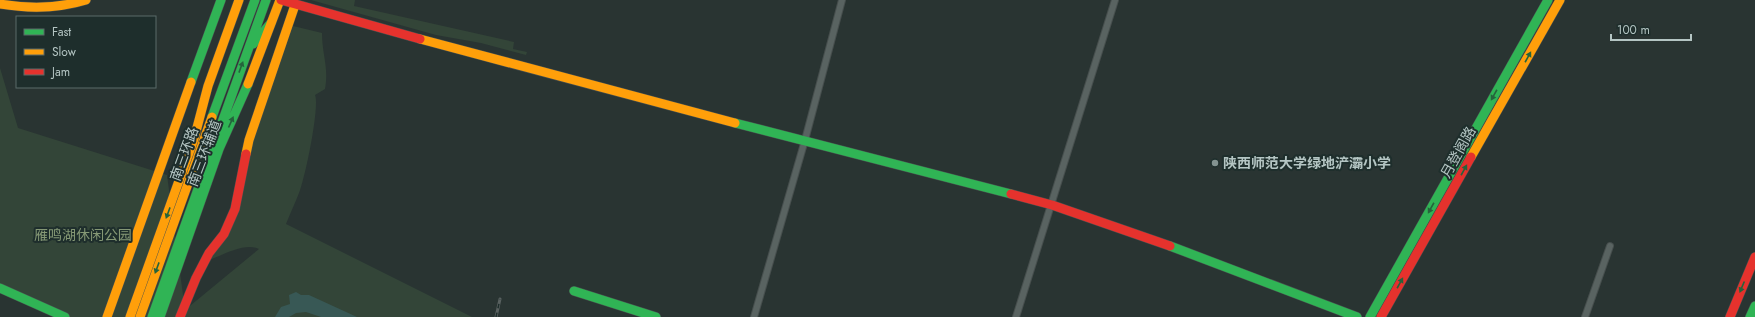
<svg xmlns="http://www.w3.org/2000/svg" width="1755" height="317" font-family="Jost,'Noto Sans SC',sans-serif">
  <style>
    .green { fill: #334538 }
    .water { fill: #385855 }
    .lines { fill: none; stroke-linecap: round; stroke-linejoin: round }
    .street-casing { stroke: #474f4e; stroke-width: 8 }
    .fast-casing { stroke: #474f4e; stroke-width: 10 }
    .slow-casing { stroke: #474f4e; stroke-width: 10 }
    .jam-casing { stroke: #474f4e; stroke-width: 10 }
    .street { stroke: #596361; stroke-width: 6 }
    .fast { stroke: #30b455; stroke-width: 9 }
    .slow { stroke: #ff9f0a; stroke-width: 9 }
    .jam { stroke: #e5322d; stroke-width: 9 }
    .rail-casing { stroke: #596160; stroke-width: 3 }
    .rail { stroke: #1e2e2c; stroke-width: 1.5; stroke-dasharray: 4.5; stroke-linecap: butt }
    .oneway { fill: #25643c }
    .poi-dot { fill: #839290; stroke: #1e2e2c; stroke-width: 1.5 }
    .labels { text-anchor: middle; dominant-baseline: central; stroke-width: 4; stroke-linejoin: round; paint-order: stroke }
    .street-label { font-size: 14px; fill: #b4c5c3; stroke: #1e2e2c }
    .poi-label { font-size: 14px; font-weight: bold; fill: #b4c5c3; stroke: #1e2e2c; text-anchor: start }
    .park-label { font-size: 14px; fill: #859875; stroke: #1e2e2c }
  </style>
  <rect width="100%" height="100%" fill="#293432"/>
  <path class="green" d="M311 0H355L354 6 514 42 513 49 527 52 526 55 481 43 436 35Z
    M293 26 322 33C322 55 329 67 325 89L315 95C320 106 305 179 299 193 295 203 290 214 286 224L472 317H63L0 288V68L18 128 167 175 185 310 259 249C245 242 223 255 209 260L239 208 252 144Z"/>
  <path class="water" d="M296 292 301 295H309L357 317H321L306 312 296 313 289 317H275L281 307 290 304 289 295Z"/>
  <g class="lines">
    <g class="street-casing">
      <path id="street" d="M754 317 805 140 842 0
        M1016 317 1115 0
        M1585 317 1610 246"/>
    </g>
    <g class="fast-casing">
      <path id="fast" d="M253 44 271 23
        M191 82 221 0
        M212 117 255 0
        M735 123 1011 194
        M1170 246 1357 317
        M0 288 65 317
        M574 291 656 317
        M152 317 266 0
        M160 317 219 149 248 84
        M1370 317 1548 0
        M1750 317 1755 306"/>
    </g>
    <g class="slow-casing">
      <path id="slow" d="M0 4C30 9 57 9 86 0
        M420 39 735 123
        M248 84 280 0
        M246 154 249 140 295 5
        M1471 157 1560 0
        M107 317 191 82
        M130 317 194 139 208 86 239 0
        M140 317 212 117"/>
    </g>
    <g class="jam-casing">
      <path id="jam" d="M281 0 420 39
        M1011 194 1052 205 1170 246
        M180 317 196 278 209 253 224 234 235 209 246 154
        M1381 317 1471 157
        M1730 317 1755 257"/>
    </g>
    <use href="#street" class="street"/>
    <use href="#fast" class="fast"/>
    <use href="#slow" class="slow"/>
    <use href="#jam" class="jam"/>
    <g class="rail-casing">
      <path id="rail" d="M496 317 500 299"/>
    </g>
    <use href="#rail" class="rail"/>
  </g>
  <defs><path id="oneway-solid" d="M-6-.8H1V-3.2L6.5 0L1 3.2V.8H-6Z"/></defs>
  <g class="oneway">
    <use href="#oneway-solid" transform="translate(1528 57) rotate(-61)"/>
    <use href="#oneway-solid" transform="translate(241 67) rotate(-70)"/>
    <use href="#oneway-solid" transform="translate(1494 95) rotate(119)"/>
    <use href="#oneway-solid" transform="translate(231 122) rotate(-66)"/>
    <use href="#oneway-solid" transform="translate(1464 170) rotate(-61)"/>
    <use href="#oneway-solid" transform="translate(1431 208) rotate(119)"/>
    <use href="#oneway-solid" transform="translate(168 213) rotate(110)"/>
    <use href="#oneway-solid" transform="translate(157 268) rotate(110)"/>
    <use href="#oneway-solid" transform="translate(1400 283) rotate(-61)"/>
    <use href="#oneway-solid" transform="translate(1742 287) rotate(113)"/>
  </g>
  <circle class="poi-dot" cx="1215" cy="163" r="4"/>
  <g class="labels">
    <g class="street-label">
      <text transform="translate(1458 152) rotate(-61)">月登阁路</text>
      <text transform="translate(204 153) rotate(-69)">南三环辅道</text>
      <text transform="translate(184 154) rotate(-70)">南三环路</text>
    </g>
    <g class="poi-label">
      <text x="1223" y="163">陕西师范大学绿地浐灞小学</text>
    </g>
    <g class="park-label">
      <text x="83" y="235">雁鸣湖休闲公园</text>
    </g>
  </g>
  <rect x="16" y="16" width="140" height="72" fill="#1e2e2c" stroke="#5a6a68"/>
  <rect x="24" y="29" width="20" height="6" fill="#30b455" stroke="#5a6a68"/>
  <text x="52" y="36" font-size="12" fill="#b4c5c3">Fast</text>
  <rect x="24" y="49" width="20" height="6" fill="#ff9f0a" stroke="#5a6a68"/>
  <text x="52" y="56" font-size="12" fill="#b4c5c3">Slow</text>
  <rect x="24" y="69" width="20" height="6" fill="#e5322d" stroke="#5a6a68"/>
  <text x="52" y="76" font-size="12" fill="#b4c5c3">Jam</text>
  <path d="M1611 34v6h80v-6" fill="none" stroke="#b4c5c3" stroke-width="2"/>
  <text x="1617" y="34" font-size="12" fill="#b4c5c3" stroke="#1e2e2c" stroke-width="3" paint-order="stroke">100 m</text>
</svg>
